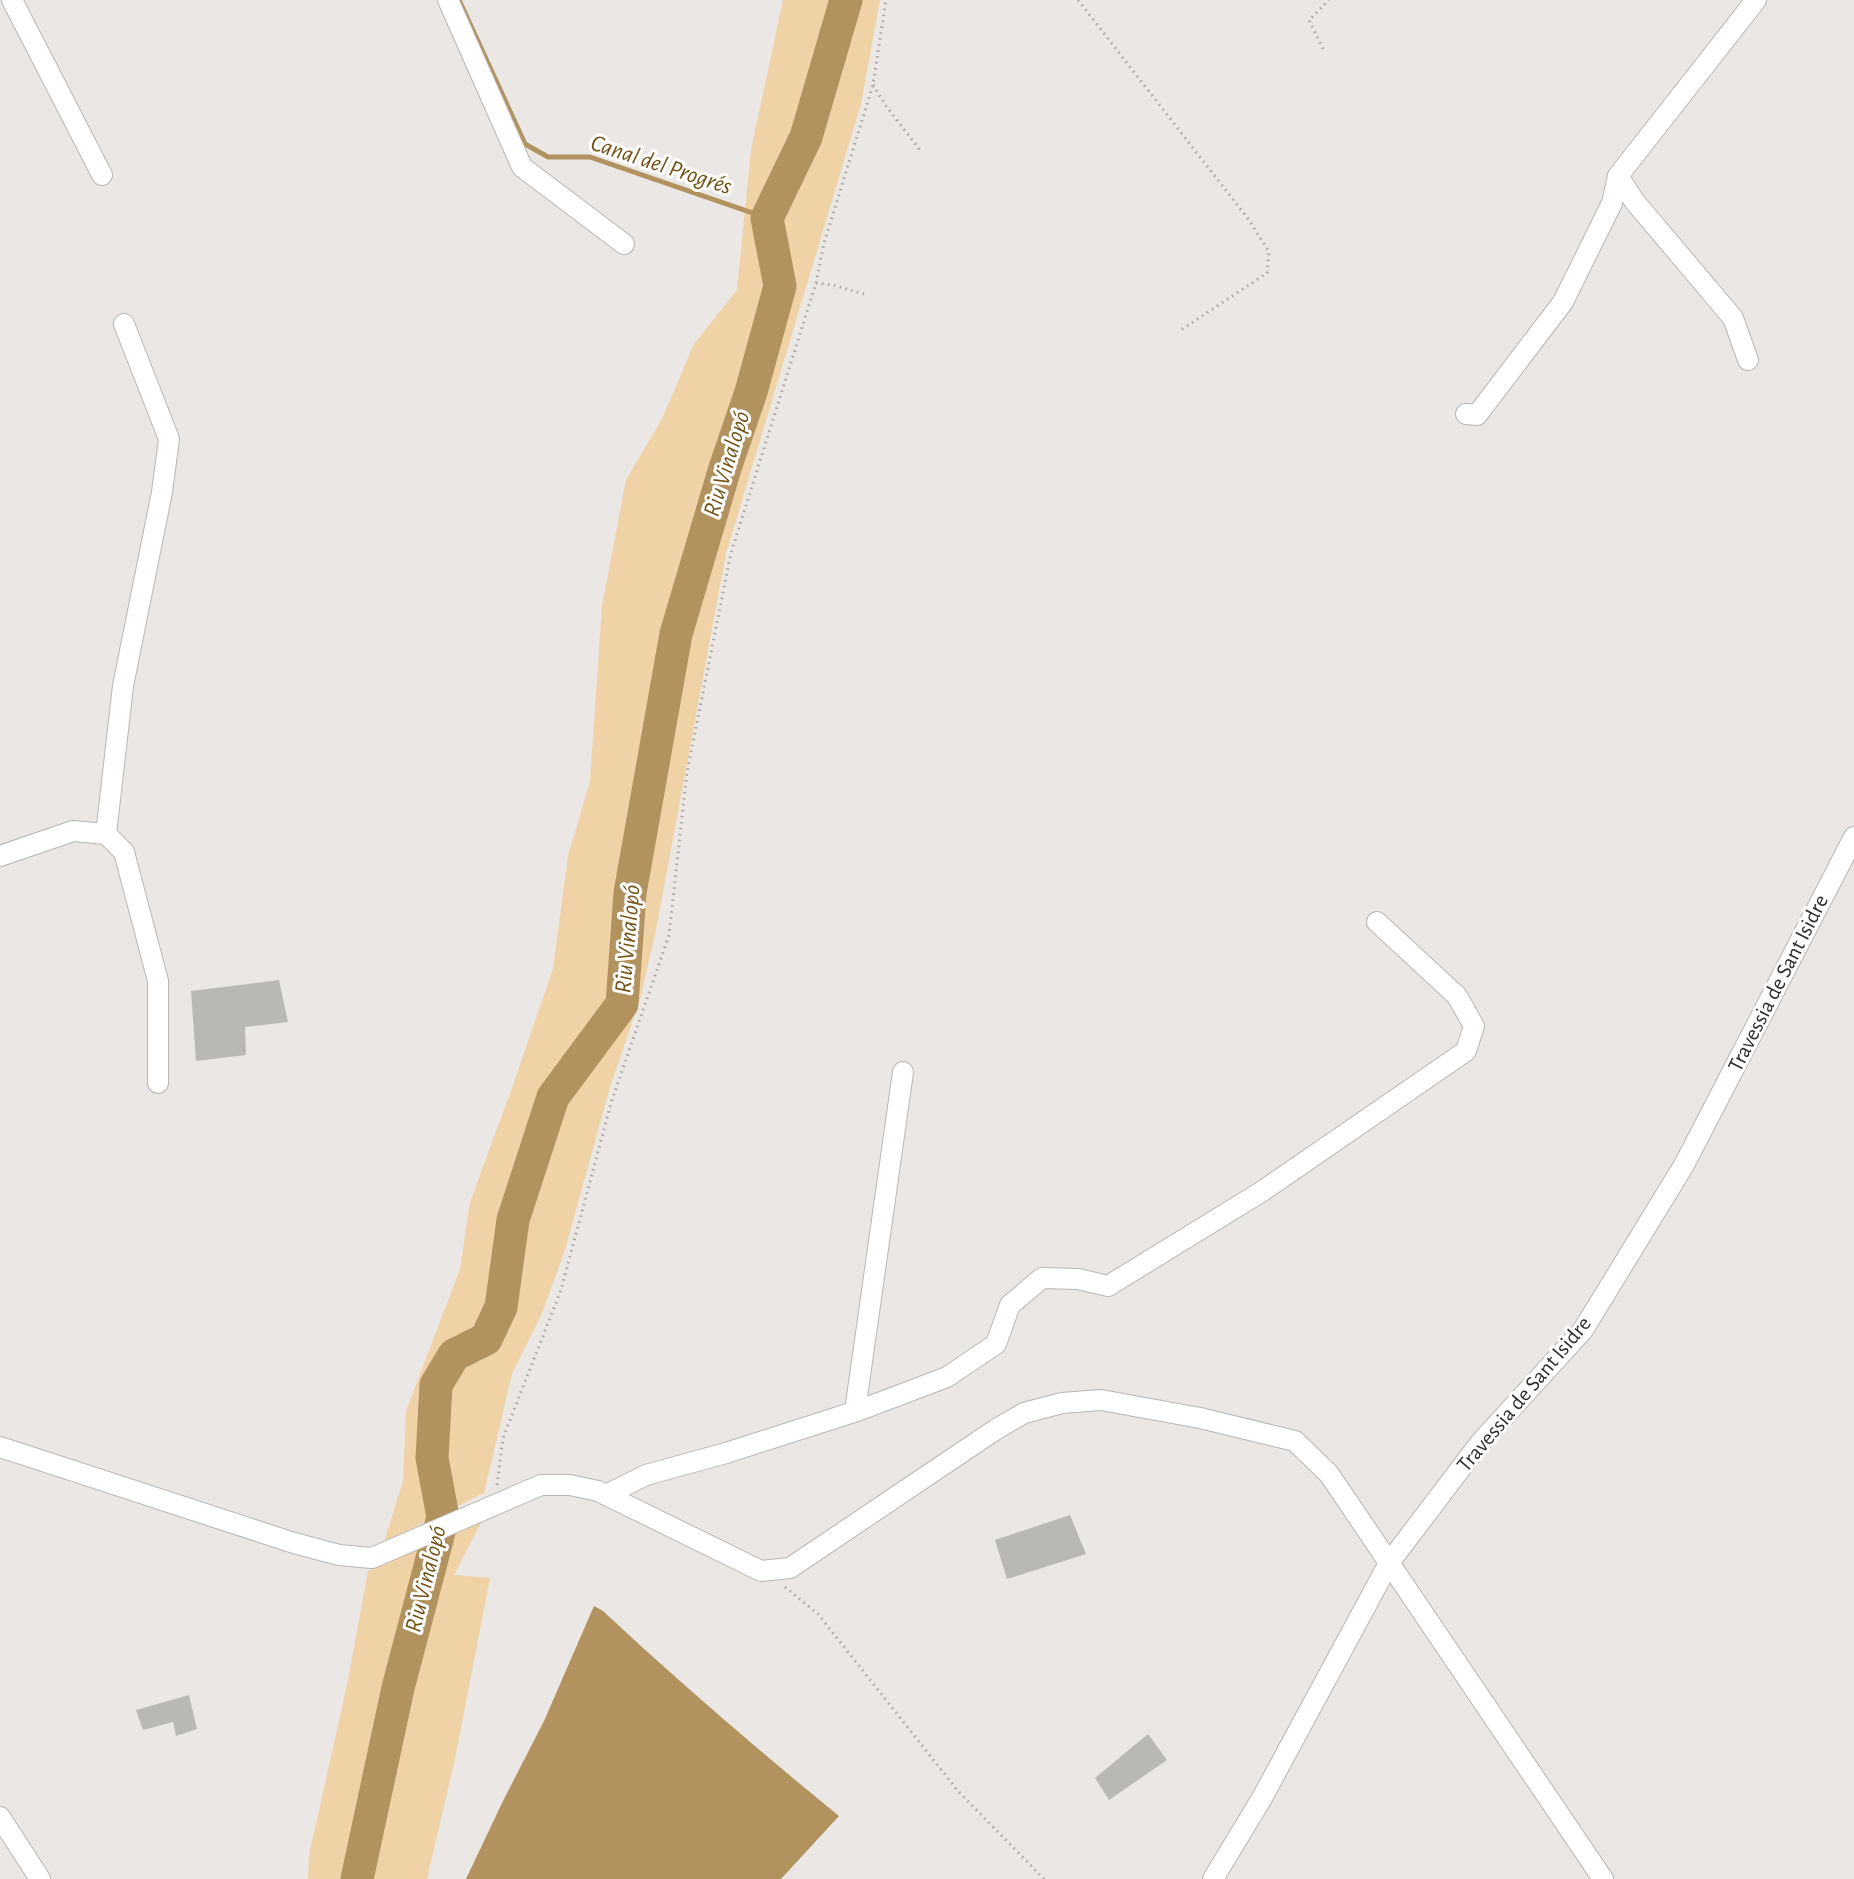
<svg xmlns="http://www.w3.org/2000/svg" width="1854" height="1879" font-family="'Alegreya Sans',sans-serif">
  <style>
    .green { fill: #efd3a7 }
    .water { fill: #b29360 }
    .lines { fill: none; stroke-linecap: round; stroke-linejoin: round }
    .stream { stroke: #b29360; stroke-width: 5 }
    .river { stroke: #b29360; stroke-width: 33 }
    .building { fill: #bab8b4 }
    .minor-casing { stroke: #b9b6b3; stroke-width: 22 }
    .path { stroke: #a8a6a4; stroke-width: 3; stroke-dasharray: 1.5 4.5; stroke-linecap: butt }
    .minor { stroke: #fff; stroke-width: 20 }
    .labels { text-anchor: middle; dominant-baseline: central; stroke-width: 6; stroke-linejoin: round; paint-order: stroke }
    .street-label { font-size: 22px; fill: #2c2c2a; stroke: #fff }
    .water-label { font-size: 24px; font-style: italic; fill: #715114; stroke: #fff }
  </style>
  <rect width="100%" height="100%" fill="#eae7e4"/>
  <path class="green" d="M783 0H880L861 104 726 554 656 930 640 999 610 1087 565 1250 541 1316 512 1374 484 1493 384 1542 403 1481 406 1411 460 1269 470 1202 512 1088 553 969 568 856 590 781 602 606 626 480 662 419 694 344 737 290 751 150Z
    M482 1521 454 1575 490 1578 455 1759 427 1879H308L309 1855 348 1680 368 1571Z"/>
  <path class="water" d="M594 1606 603 1611C679 1682 758 1750 839 1816L781 1879H466L503 1801 544 1721Z"/>
  <g class="lines">
    <path class="stream" d="M459 0 525 144 548 157H590L767 218"/>
    <path class="river" d="M357 1879 398 1688 443 1517 432 1458 436 1385 454 1355 486 1339 501 1307 513 1220 553 1097 622 1004 630 893 676 634 725 468 751 392 780 286 767 218 806 137 846 0"/>
  </g>
  <path class="building" d="M279 980 288 1022 245 1027 246 1055 196 1061 191 991Z
    M1070 1515 1086 1554 1007 1579 995 1540Z
    M189 1695 197 1729 176 1736 173 1722 143 1730 136 1710Z
    M1148 1734 1167 1760 1109 1800 1095 1778Z"/>
  <g class="lines">
    <g class="minor-casing">
      <path id="minor" d="M12 0 102 175
        M448 0 522 167 624 244
        M1748 360 1733 318 1635 202 1618 176 1756 0
        M1466 414 1477 415 1563 302 1612 203 1618 176
        M106 834 123 686 162 492 169 439 124 324
        M0 856 73 831 106 834 124 852 158 981V1083
        M855 1411 903 1072
        M0 1447 294 1543 339 1555 372 1558 541 1485H570L598 1491 761 1571 790 1568 995 1430 1024 1413 1062 1403 1101 1400 1200 1418 1295 1441 1329 1474 1603 1879
        M606 1495 646 1475 726 1453 860 1410 947 1377 996 1344 1010 1305 1042 1278 1078 1279 1108 1286 1261 1192 1466 1051 1474 1026 1457 996 1377 922
        M0 1817 40 1879
        M1213 1879 1262 1798 1389 1563 1480 1443 1583 1330 1684 1165 1854 837"/>
    </g>
    <path class="path" d="M1078 0 1249 220 1269 252 1267 273 1178 332
      M1323 49 1309 20 1329 0
      M873 85 886 106 920 150
      M816 283 833 285 864 294
      M497 1485 503 1438 561 1290 611 1103 669 935 687 772 731 553 816 283 824 243 873 85 886 0
      M785 1587 818 1614 958 1791 1044 1879"/>
    <use href="#minor" class="minor"/>
  </g>
  <g class="labels">
    <g class="street-label">
      <text transform="translate(1778 983) rotate(-63)">Travessia de Sant Isidre</text>
      <text transform="translate(1524 1394) rotate(-50)">Travessia de Sant Isidre</text>
    </g>
    <g class="water-label">
      <text transform="translate(661 165) rotate(18)">Canal del Progrés</text>
      <text transform="translate(727 464) rotate(-73)">Riu Vinalopó</text>
      <text transform="translate(628 939) rotate(-85)">Riu Vinalopó</text>
      <text transform="translate(426 1579) rotate(-76)">Riu Vinalopó</text>
    </g>
  </g>
</svg>
